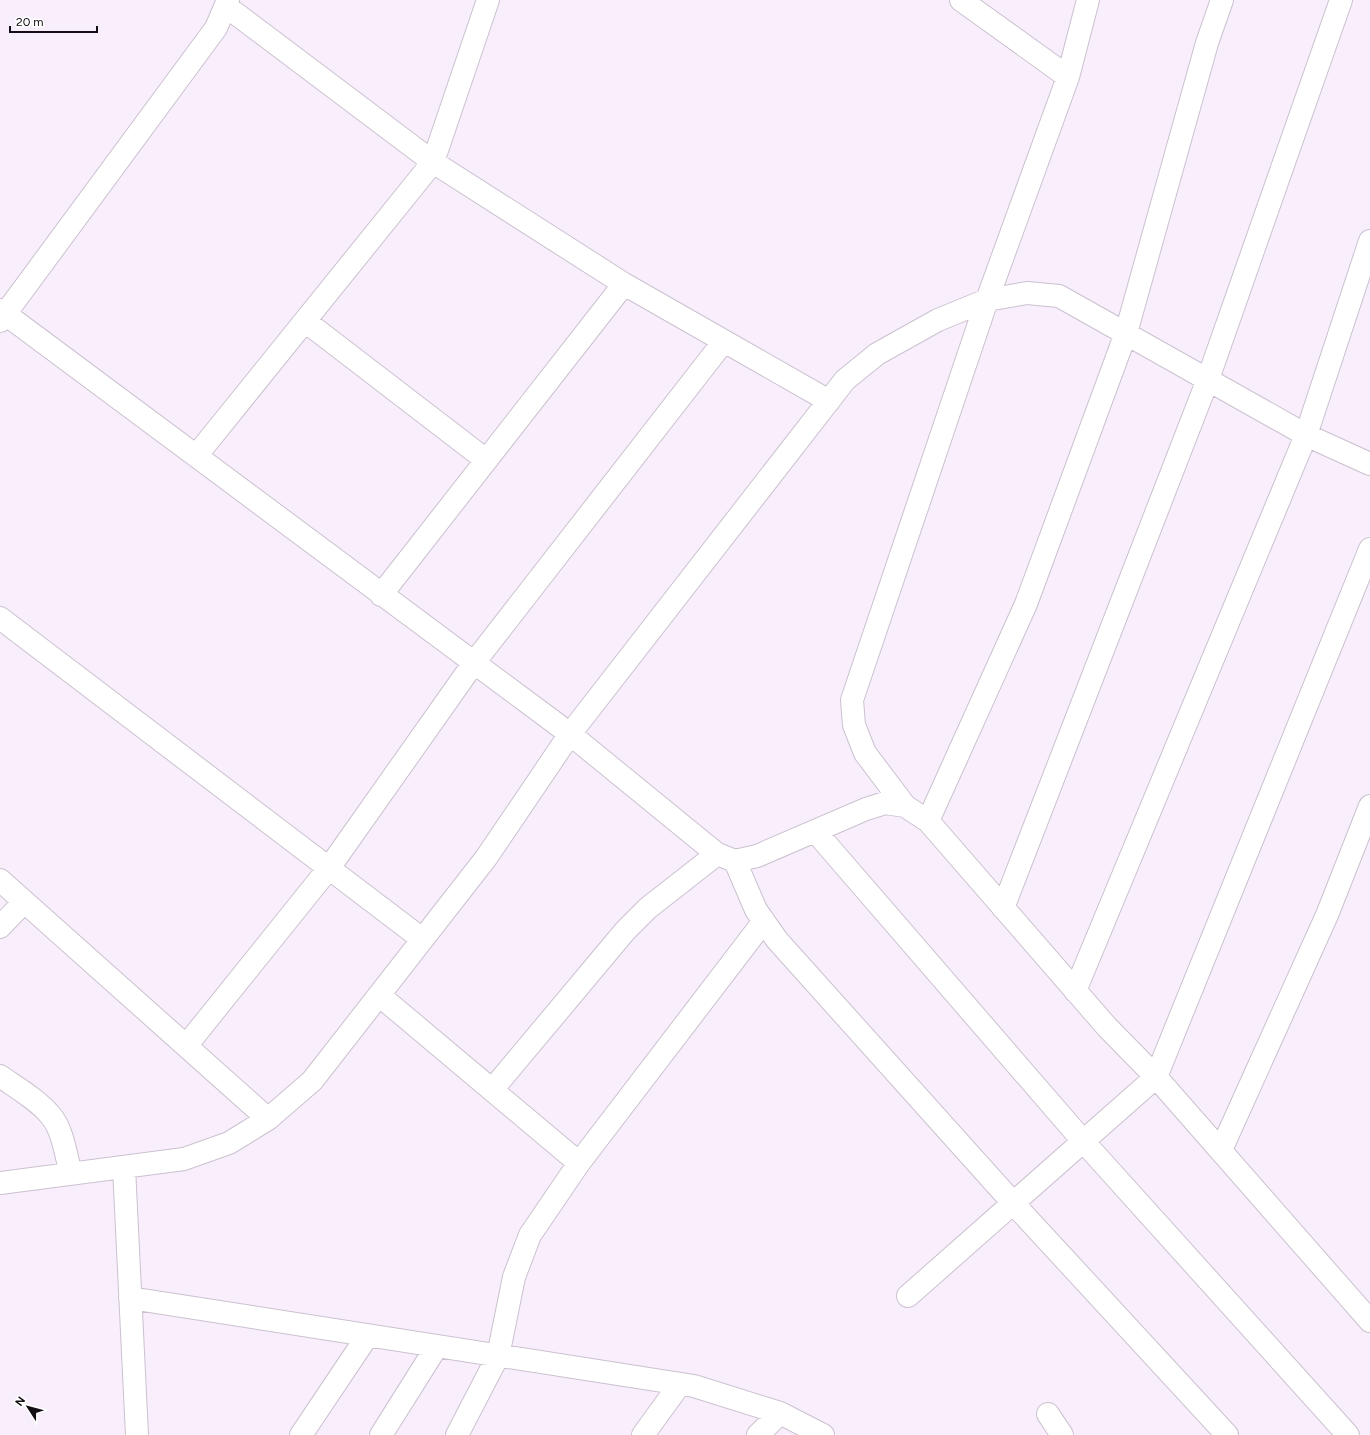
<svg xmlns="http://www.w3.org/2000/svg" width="1370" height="1435" font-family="Figtree,sans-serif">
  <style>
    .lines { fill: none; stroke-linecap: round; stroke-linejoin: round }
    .minor-casing { stroke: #cbc1cf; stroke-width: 24 }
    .minor { stroke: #fff; stroke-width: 22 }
  </style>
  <rect width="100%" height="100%" fill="#f9eefc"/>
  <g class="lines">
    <g class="minor-casing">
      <path id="minor" d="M961 0 1068 77
        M227 7 433 162 624 284 829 401
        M0 310 570 734 717 854 735 861 757 856 866 809 885 803 905 806 928 821 1107 1027 1156 1077 1370 1321
        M0 321 216 28 228 0
        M305 321 486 460
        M196 456 433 162 488 0
        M381 595 624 284
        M0 618 422 939
        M905 806 865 753 854 725 852 700 987 300 1068 77 1088 0
        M928 821 1026 604 1126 333 1207 43 1222 0
        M815 831 1083 1141 1348 1435
        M735 861 756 910 777 940 1013 1203 1227 1435
        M0 880 268 1119
        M1003 908 1208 379 1341 0
        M0 927 24 902
        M1075 991 1306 435 1370 241
        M379 995 579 1163
        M186 1046 329 868 473 664 724 341
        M0 1076C17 1088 38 1100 51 1116 63 1130 66 1156 71 1174
        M492 1090 625 931 648 908 717 854
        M1221 1150 1327 915 1370 806
        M124 1167 137 1435
        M0 1183 184 1159 229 1143 268 1119 312 1081 486 858 570 734 845 380 877 354 938 320 987 300 1027 293 1059 296 1306 435 1370 464
        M908 1296 1156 1077 1370 549
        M130 1298 694 1386 780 1413 823 1435
        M1048 1414 1062 1435
        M301 1435 368 1335
        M381 1435 437 1346
        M457 1435 498 1356 514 1277 530 1235 579 1163 764 921
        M643 1435 680 1384
        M758 1435 780 1413"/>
    </g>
    <use href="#minor" class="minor"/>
  </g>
  <g transform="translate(28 1407) rotate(306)" stroke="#ffffff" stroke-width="3" paint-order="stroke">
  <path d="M0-3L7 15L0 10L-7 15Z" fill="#120e13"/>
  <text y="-6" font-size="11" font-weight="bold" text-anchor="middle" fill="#120e13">N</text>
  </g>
  <path d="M10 26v6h87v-6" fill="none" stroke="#120e13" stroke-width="2"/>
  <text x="16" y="26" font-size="12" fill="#120e13" stroke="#ffffff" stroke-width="3" paint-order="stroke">20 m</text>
</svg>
